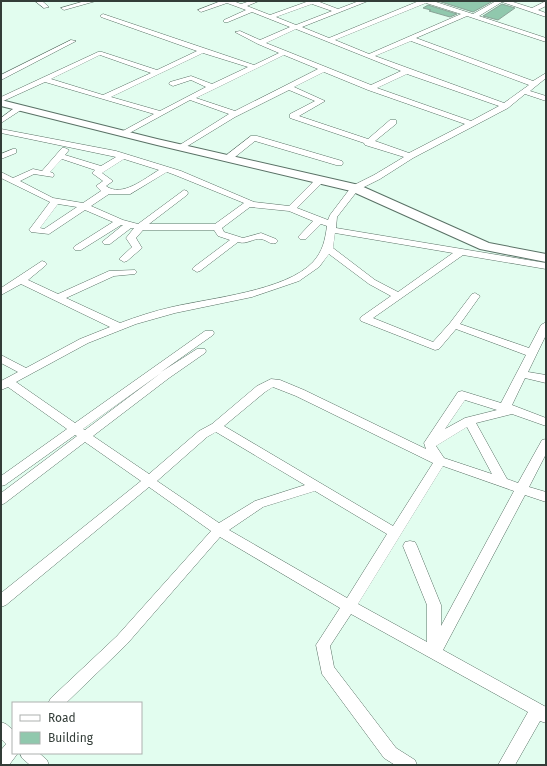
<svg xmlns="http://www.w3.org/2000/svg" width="547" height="766" font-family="'Fira Sans',sans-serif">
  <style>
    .building { fill: #90c8ad; stroke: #8aa397 }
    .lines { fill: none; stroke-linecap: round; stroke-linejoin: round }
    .street-casing { stroke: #597165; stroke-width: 1 }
    .secondary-casing { stroke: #597165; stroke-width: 2 }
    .street { fill: #fff; fill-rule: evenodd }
    .secondary { fill: #fff; fill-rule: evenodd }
  </style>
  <rect width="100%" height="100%" fill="#e2fdef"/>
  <path class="building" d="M438 1H493L473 12Z
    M502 4 515 8 498 20 483 16Z
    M428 5 457 14 450 17 429 11 431 10 423 8Z"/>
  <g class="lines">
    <g class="street-casing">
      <path id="street" d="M35 1H42L49 7 44 8Z
        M85 1H96L64 10 61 8Z
        M221 1H233L241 4 250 1H259L247 6 270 15 309 1H317L338 9 359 1H368L302 27 329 38 419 1H433L473 14 496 1H510L532 8 546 1V6L538 10 546 13V17L502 2 479 16 546 38V42L467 16 416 38 533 81 546 73V78L530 91 546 96V101L525 94 508 108 413 158 380 179 358 190 337 217 336 228 546 263V269L463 255 373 318 433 342 450 323 472 294 475 293 480 296 460 324 529 348 541 325 546 322V335L528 372 546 375V383L525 378 512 405 546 418V426L512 414 476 423 507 479 518 483 542 440 546 439V454L529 487 546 492V502L525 495 443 650 546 707V723L540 721 515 765H498L528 712 351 614 330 646 334 667 396 748 415 760 417 765H395L384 758 322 674 316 645 340 608 220 537 127 644 66 703H48L51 698 117 636 211 531 149 487 6 605 1 607V593L141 481 85 442 5 503 1 505V493L77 436 75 435 5 485 1 486V476L67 429 8 387 1 390V381L18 372 1 363V355L26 368 80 339 110 327 21 284 1 295V288L42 261 45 262 47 264 45 266 28 280 58 294 109 271 135 270 137 272 135 274 114 276 66 298 120 323C136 317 154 311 172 307 210 298 286 291 313 262 323 251 325 240 327 226L321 224 306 239H300L298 237 300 235 313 221 289 211 250 207 222 228 224 232 243 238 261 233 276 239 278 241 276 243C270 245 267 240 261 239 253 238 247 245 238 242L200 271 197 272 192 269 194 267 230 240 218 236 214 230H143L136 238 142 248 127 261 124 262 119 259 132 247 126 238 134 228H131L110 244H104L102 242 123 225H121L81 250H75L73 248 75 246 113 222 85 210 49 234 31 232 29 230 50 202 1 178V172L13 178 33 169 42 171 62 148H65L69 150 65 155 101 166 116 157 1 133V129L116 151 181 171 254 202 289 206 317 178H323L324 180 323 182 297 208 328 220 330 215 352 186 374 175 404 157 365 145 364 143 290 118V114L315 101 289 90 235 117 181 150 177 148 178 146 229 114 190 100 124 136 120 134 121 132 154 114 45 82 1 102V97L98 52H102L157 70 197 51 101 17 100 16 103 14 254 65 279 53 258 44 235 32 240 31 260 40 290 27 252 12 228 22H224V20L246 10 227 3 201 12 198 10ZM426 3 461 14 369 54 335 40ZM312 4 332 11 296 25 276 17ZM296 29 401 71 371 85 266 43ZM411 41 529 85 504 103 375 56ZM203 53 248 67 212 84 191 76 170 82 169 84 173 86 191 80 206 87 160 111 111 97ZM100 55 151 73 103 95 51 79ZM284 55 318 69 235 111 196 98ZM324 72 368 90 465 124 409 153 375 141 396 124V120H390L368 139 299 116 325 101 294 87ZM407 74 499 106 471 121 377 88ZM62 159 95 170 92 173 103 181 96 186 101 191 83 203 53 198 20 181 34 174 53 177 54 175 53 173 50 172ZM124 159 159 170C145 178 122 198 106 186L113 181 102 173ZM167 172 175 175 244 203 215 224H149L187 195 188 193 187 191 184 190 138 224 123 220 91 206 109 194H130ZM58 204 77 207 44 229 40 228ZM335 233 453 253 398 292 375 280 333 248ZM329 254 369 284 391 296 361 317 360 319 361 321 435 350 439 349 456 329 526 355 501 403 462 391 458 392 424 443 426 449 304 390 280 380 271 379 257 386 212 424 199 431 149 474 93 436 169 378 205 353 206 351 205 349H197L161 372 213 335 214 333 213 331H205L75 423 16 382 88 343 136 324 175 313 252 297 299 281 319 267ZM161 373 85 430 83 429ZM273 387 296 396 433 463 393 526 224 426 265 392ZM465 400 497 410 465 418 445 429ZM467 427 492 474 444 458 436 446ZM216 432 305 485 255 501 219 523 157 481 207 437ZM443 466 514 491 441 626V605L417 546 415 542 410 541 405 542 403 546 427 605V642L358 604ZM315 491 387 534 347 598 229 530 263 507Z
        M71 40 76 41 1 80V75Z
        M17 106H23L24 108 1 123V118Z
        M251 136H257L342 161 343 163 342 165H336L255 141 230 161H224V157Z
        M13 149H16V153L1 159V154Z
        M1 722 6 724 13 730V753H18L9 765H1V750L6 744 1 739Z
        M20 753H39L47 760 49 765H30L22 758Z"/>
    </g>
    <g class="secondary-casing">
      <path id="secondary" d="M1 100 157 139 359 185 489 243 546 254V262L480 249 351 191 157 145 1 106Z"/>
    </g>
    <use href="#street" class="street"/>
    <use href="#secondary" class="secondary"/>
  </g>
  <rect width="547" height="766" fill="none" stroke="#333d38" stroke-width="4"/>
  <rect x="12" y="702" width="130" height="52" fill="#ffffff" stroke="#adb1af"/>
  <rect x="20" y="715" width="20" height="6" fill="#ffffff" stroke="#adb1af"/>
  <text x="48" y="722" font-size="12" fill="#333d38">Road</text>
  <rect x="20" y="732" width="20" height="12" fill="#90c8ad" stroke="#adb1af"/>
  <text x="48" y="742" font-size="12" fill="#333d38">Building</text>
</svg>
